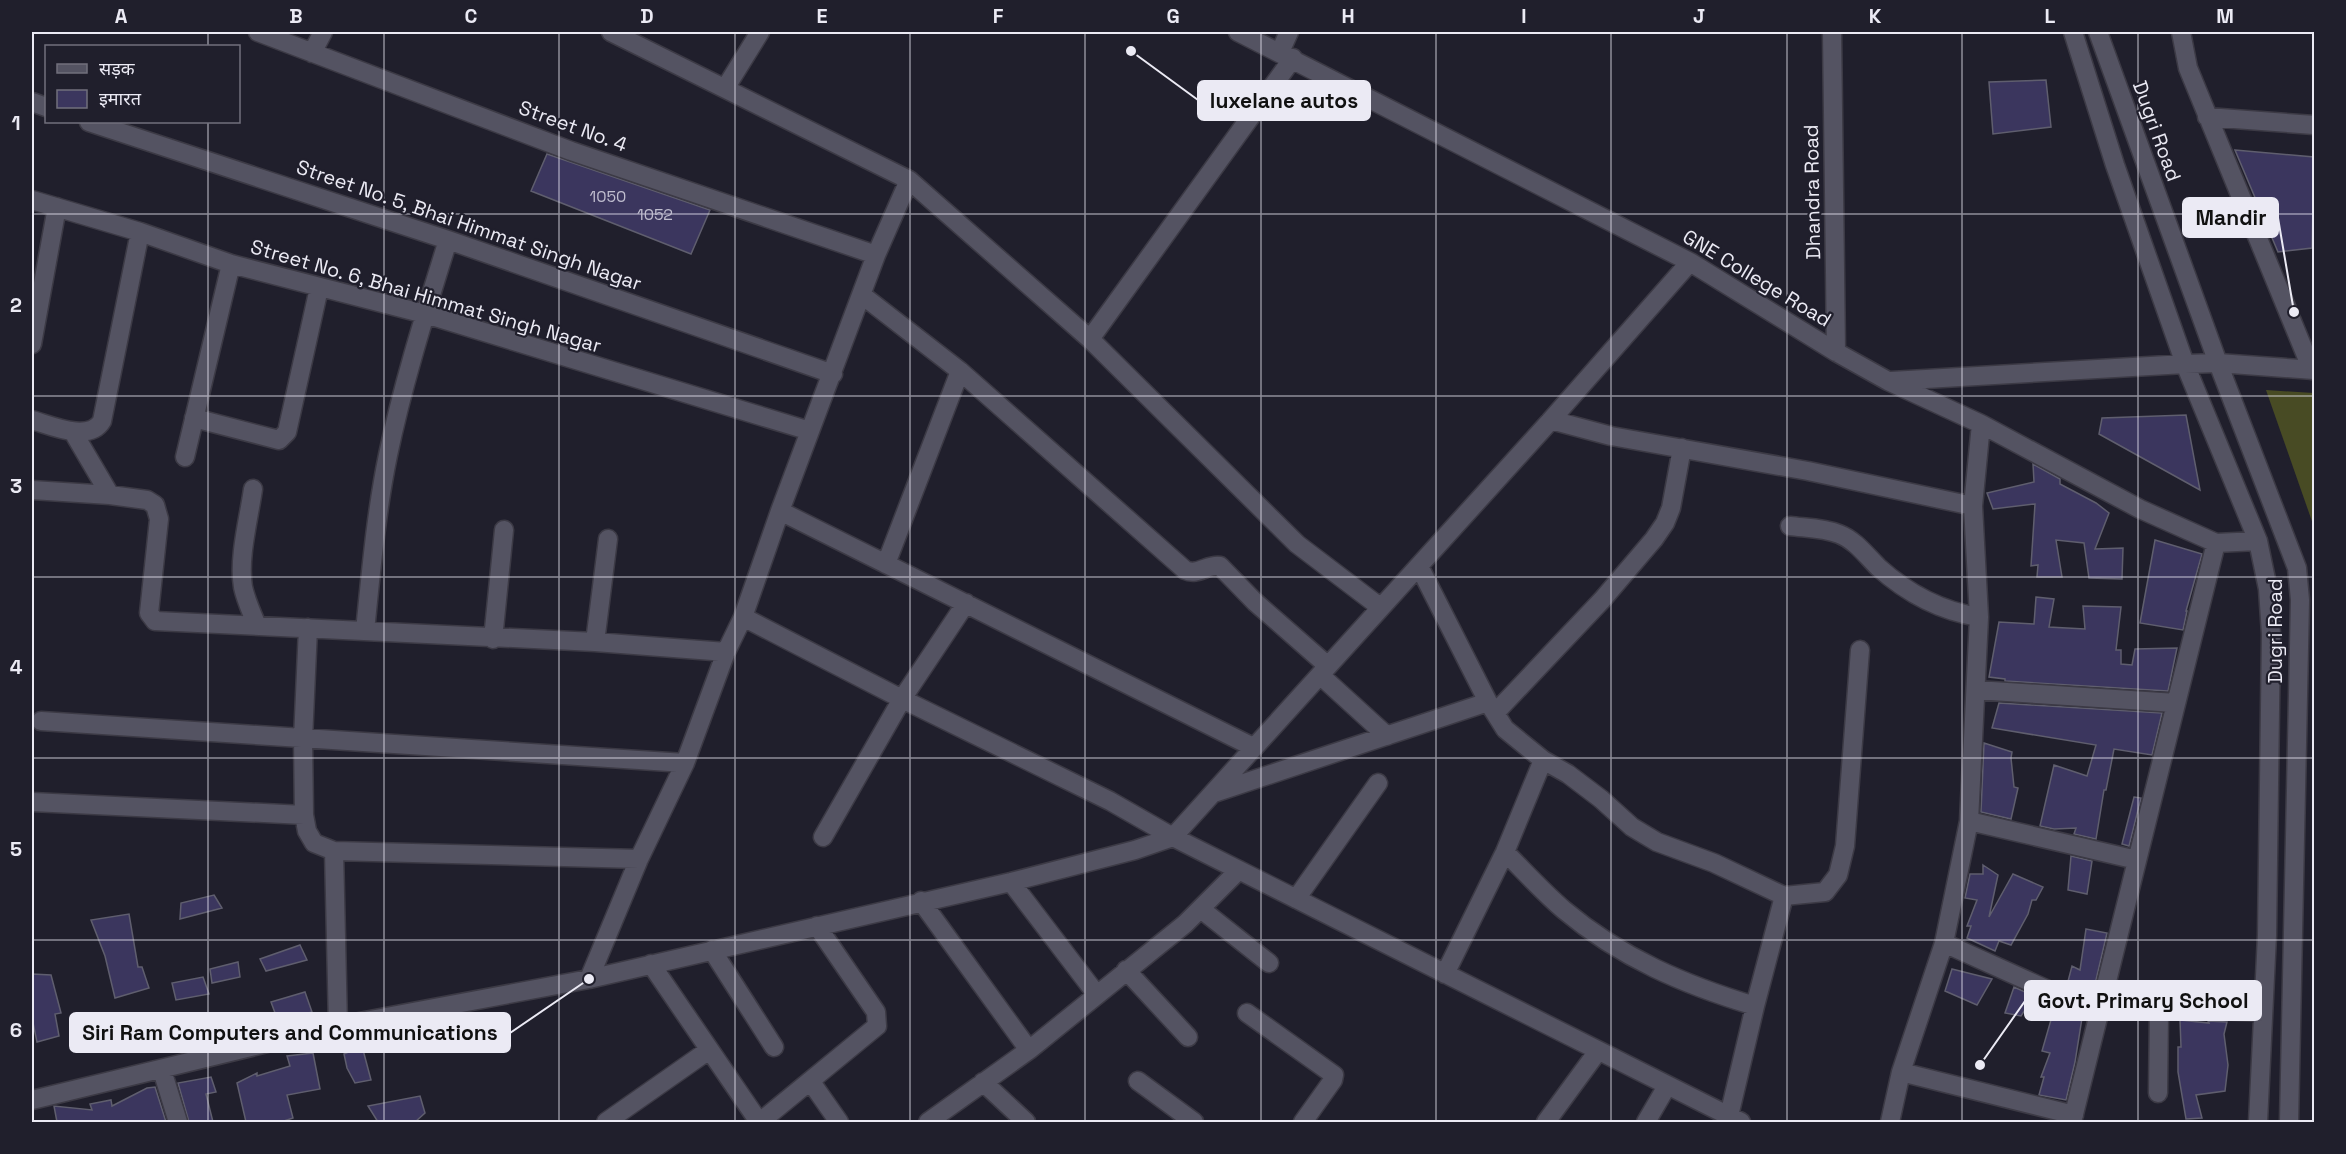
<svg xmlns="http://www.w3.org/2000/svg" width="2346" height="1154" font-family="'Space Grotesk','Noto Sans Devanagari',sans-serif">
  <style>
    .green { fill: #484b24 }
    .building { fill: #3b365e; stroke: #5f5e6e; stroke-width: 1.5 }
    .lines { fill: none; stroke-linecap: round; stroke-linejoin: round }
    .minor-casing { stroke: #3c3a45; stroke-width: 21 }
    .minor { stroke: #545362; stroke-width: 18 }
    .grid { fill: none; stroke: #ebeaf4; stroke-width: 1.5; stroke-opacity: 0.55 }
    .labels { text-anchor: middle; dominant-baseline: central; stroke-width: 4.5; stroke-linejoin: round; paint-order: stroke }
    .number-label { font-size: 16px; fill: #bfbdce }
    .street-label { font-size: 20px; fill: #ebeaf4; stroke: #201f2c }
    .leader { fill: none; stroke: #ebeaf4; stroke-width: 2 }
    .callout-dot { fill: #ebeaf4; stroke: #201f2c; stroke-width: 2 }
    .callout { fill: #ebeaf4; stroke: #ebeaf4; stroke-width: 2 }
    .callout-label { font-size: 21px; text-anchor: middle; font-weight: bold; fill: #111 }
    .neatline { fill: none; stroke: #ebeaf4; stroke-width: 2 }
    .grid-label { font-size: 20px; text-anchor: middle; font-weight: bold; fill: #ebeaf4 }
  </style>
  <rect width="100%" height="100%" fill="#201f2c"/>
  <path class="green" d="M2266 390 2314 393V527Z"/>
  <path class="building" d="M2046 80 2051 127 1993 134 1989 82Z
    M2235 150 2314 157 2312 248 2278 252Z
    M547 154 710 210 691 254 531 191Z
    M2186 415 2200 490 2099 434 2102 418Z
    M2033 464 2060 479V484L2096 503 2109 513 2095 549 2123 548 2122 579 2089 578 2084 543 2056 540 2062 577H2037L2038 565 2031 566 2035 504 1993 509 1987 493 2034 482Z
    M2155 540 2202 554 2186 611H2187L2183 630 2140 623Z
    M2036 597 2054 599 2049 627 2085 629 2083 606 2121 607 2116 650H2121V664L2132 665 2135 649 2177 648 2168 691 2005 681V679L1989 677 1999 622 2034 624Z
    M1999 703 2162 713 2152 755 2114 749 2106 790H2104L2096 839 2074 834 2076 828 2054 829 2040 826 2054 765 2087 776 2096 745 1992 728Z
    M1984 743 2012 752 2011 758 2014 787 2018 788 2011 819 1981 812Z
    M2134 797 2141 798 2129 846 2122 844Z
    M2071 856 2092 861 2087 894 2068 890Z
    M1983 865 1998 875 1989 917 2013 874 2043 887 2036 900H2032L2028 914 2011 945 1999 941 1995 951 1967 938 1971 926H1967L1977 900 1965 898 1970 874H1983Z
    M214 895 222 908 180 919 181 903Z
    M129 914 138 967H142L149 988 115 998 105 956 91 920Z
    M2086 929 2107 933 2092 997 2067 985 2072 966 2080 970Z
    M300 945 307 960 266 971 260 959Z
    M238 962 240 977 212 983 210 969Z
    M1952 969 1992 979 1977 1005 1945 991Z
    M32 974 51 975 61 1013 55 1014 59 1036 37 1042 32 1018Z
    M203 977 209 994 176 1000 172 983Z
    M2014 987 2034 996 2021 1016 2005 1013Z
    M305 992 312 1012 278 1021 271 1002Z
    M2055 1006 2082 1018 2075 1062 2066 1100 2039 1095 2044 1077H2041L2050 1053 2042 1051Z
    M2180 1020 2209 1023 2208 1021 2227 1022 2224 1034 2228 1065 2225 1091 2196 1095 2202 1118 2186 1119 2178 1072V1047H2181Z
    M362 1046 371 1080 355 1083 347 1068 344 1054Z
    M313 1053 320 1089 287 1095 293 1118 281 1122H246L237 1083 257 1073V1076L290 1066 287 1056Z
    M211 1077 216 1092 206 1094 213 1122H189L178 1083Z
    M155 1087 166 1122H57L54 1106 92 1110 90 1104 111 1100 112 1106 147 1088Z
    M420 1096 425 1113 415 1122H378L368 1106Z"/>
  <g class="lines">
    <g class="minor-casing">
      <path id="minor" d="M258 32 571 151 876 255
        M611 32 909 180
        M1238 32 1690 262 1836 352 1888 381 1981 424 2140 509 2216 543 2258 541
        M1832 32 1836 352
        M2073 32 2115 165 2185 364 2258 541 2268 589 2271 634 2267 935 2258 1122
        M2098 32 2218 363 2297 568 2300 600 2289 1122
        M2181 32 2188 68 2312 370
        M1280 52 1289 32
        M312 53 323 32
        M726 87 760 32
        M32 102 46 107
        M2207 117 2314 125
        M89 122 448 240 833 374
        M32 200 140 232 231 264 425 314 810 431
        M862 295 960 371 1185 570C1198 576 1207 564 1220 566L1255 602 1328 666
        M1090 339 1293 58
        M32 344 57 207
        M1891 381 2185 364 2218 363 2314 370
        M194 418 279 440 287 432 319 288
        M32 420C50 425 89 443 102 421L140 232
        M1551 420 1611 436 1808 471 1973 506 1981 424
        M73 432 110 495
        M185 457 231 264
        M253 489C249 518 238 558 243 587 246 601 252 613 257 626
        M32 490 110 495 147 500 155 505 159 519 149 613 155 621 595 642 726 652
        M1973 506 1979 617 1969 821 1944 943 2099 1013
        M780 511 876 255 909 180 1090 339 1297 544 1380 607
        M1790 526C1806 528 1824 528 1839 534 1855 540 1866 555 1878 567 1907 593 1940 611 1979 617
        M886 564 960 371
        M1419 566 1488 702 1505 729 1543 760 1505 852 1445 974
        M743 617 902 699 1110 801 1173 837 1741 1122
        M308 628 303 739 304 815 307 831 314 843 334 851 338 1026
        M365 631C371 572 376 513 388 455 403 383 426 311 448 240
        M493 639 504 530
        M595 642 608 539
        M1320 675 1387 736
        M1976 690 2176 703
        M1495 713 1602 600 1654 539 1665 523 1671 508 1682 448
        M41 721 685 763
        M1543 760 1568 774 1601 799 1632 827 1657 842 1714 863 1784 896 1825 892 1838 875 1845 846 1860 650
        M1214 793 1488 702
        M32 802 304 815
        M1969 821 2137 860
        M823 837 902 699 966 603
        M334 851 639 859
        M1505 852C1524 871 1543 892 1564 910 1621 958 1685 985 1755 1006L1784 896
        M1011 882 1097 995
        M1296 899 1378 783
        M921 901 1029 1050
        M1202 910 1269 963
        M712 950 774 1047
        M651 964 759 1122
        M1126 970 1188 1037
        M589 979 639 859 685 763 726 652 743 617 780 511 1253 747
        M1247 1013 1334 1075 1333 1080 1303 1122
        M162 1070 178 1122
        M1901 1072 1944 943
        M1138 1081 1194 1122
        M811 1082 839 1122
        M983 1082 1026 1122
        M2158 1093 2159 1012 2163 1008 2263 1012
        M32 1100 338 1026 589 979 1011 882 1135 850 1173 837 1551 420 1690 262
        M1729 1116 1755 1006
        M606 1122 709 1050
        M760 1122 877 1026 876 1012 817 926
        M928 1122 1029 1050 1185 924 1239 870
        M1546 1122 1598 1051
        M1646 1122 1667 1086
        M1890 1122 1901 1072 2074 1115
        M2072 1122 2216 543"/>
    </g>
    <use href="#minor" class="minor"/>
  </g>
  <path class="grid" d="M208 32V46M384 32V1122M559 32V1122M735 32V1122M910 32V1122M1085 32V1122M1261 32V1122M1436 32V1122M1611 32V1122M1787 32V1122M1962 32V1122M2138 32V1122M208 122V1122M32 214H2314M32 396H2314M32 577H2314M32 758H2314M32 940H2314"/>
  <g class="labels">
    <g class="number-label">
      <text x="608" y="196">1050</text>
      <text x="655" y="214">1052</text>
    </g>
    <g class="street-label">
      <text transform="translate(573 126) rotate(20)">Street No. 4</text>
      <text transform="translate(2157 131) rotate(70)">Dugri Road</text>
      <text transform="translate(1812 192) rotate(-91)">Dhandra Road</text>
      <text transform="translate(469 225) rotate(19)">Street No. 5, Bhai Himmat Singh Nagar</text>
      <text transform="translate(1757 278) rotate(31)">GNE College Road</text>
      <text transform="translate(426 296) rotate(16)">Street No. 6, Bhai Himmat Singh Nagar</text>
      <text transform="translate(2275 631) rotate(-90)">Dugri Road</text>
    </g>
  </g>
  <path class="leader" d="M1131 51L1198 100M2294 312L2278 218M1980 1065L2025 1001M589 979L510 1033"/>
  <g class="callout-dot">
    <circle cx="1131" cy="51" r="6"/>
    <circle cx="2294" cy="312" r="6"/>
    <circle cx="1980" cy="1065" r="6"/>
    <circle cx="589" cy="979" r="6"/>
  </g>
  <g class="callout">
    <rect x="1198" y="81" width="172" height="39" rx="6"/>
    <rect x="2183" y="198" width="95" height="39" rx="6"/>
    <rect x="2025" y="981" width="236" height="39" rx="6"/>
    <rect x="70" y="1013" width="440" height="39" rx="6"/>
  </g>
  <g class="callout-label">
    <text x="1284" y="108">luxelane autos</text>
    <text x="2231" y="225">Mandir</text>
    <text x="2143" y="1008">Govt. Primary School</text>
    <text x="290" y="1040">Siri Ram Computers and Communications</text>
  </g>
  <rect width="2346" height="1154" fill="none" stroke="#201f2c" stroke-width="66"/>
  <rect x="45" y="45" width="195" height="78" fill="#201f2c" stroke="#71707c" stroke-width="1.5"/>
  <rect x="57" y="64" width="30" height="9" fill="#545362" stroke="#71707c" stroke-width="1.5"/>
  <text x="99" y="75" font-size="18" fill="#ebeaf4">सड़क</text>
  <rect x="57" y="90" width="30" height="18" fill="#3b365e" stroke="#71707c" stroke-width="1.5"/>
  <text x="99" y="105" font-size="18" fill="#ebeaf4">इमारत</text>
  <rect x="33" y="33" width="2280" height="1088" class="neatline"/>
  <g class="grid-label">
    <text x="121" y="23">A</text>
    <text x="296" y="23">B</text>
    <text x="471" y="23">C</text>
    <text x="647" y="23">D</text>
    <text x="822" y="23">E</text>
    <text x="998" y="23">F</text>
    <text x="1173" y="23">G</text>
    <text x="1348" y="23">H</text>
    <text x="1524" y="23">I</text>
    <text x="1699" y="23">J</text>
    <text x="1875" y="23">K</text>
    <text x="2050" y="23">L</text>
    <text x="2225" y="23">M</text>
    <text x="16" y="130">1</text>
    <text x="16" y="312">2</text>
    <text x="16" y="493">3</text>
    <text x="16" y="674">4</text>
    <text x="16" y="856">5</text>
    <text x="16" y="1037">6</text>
  </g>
</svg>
